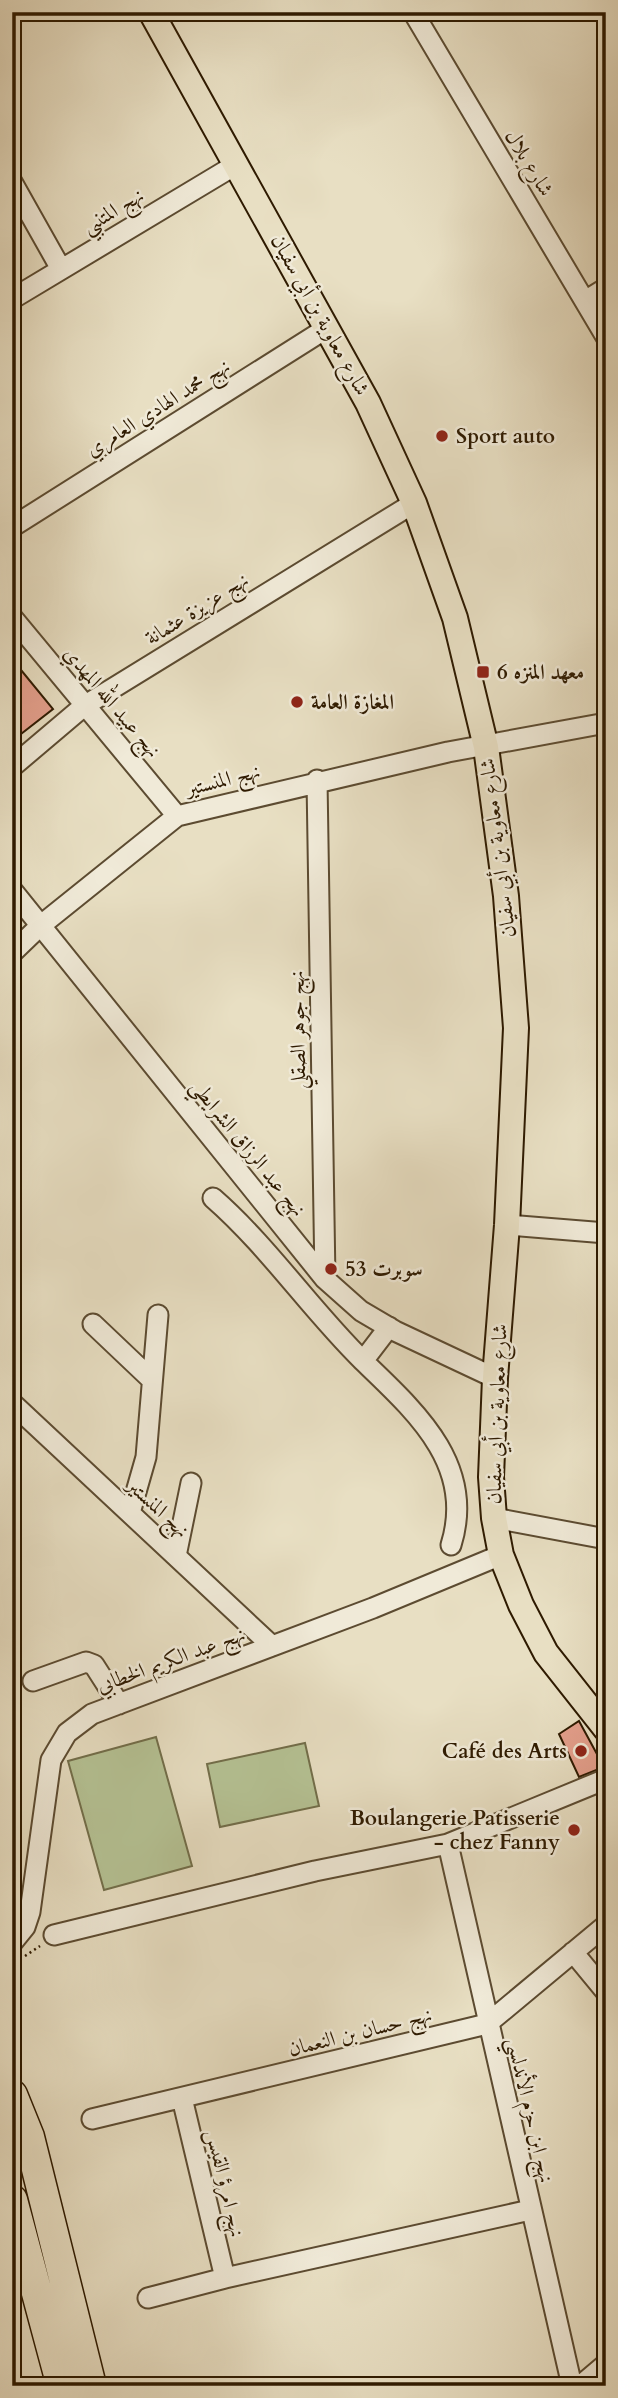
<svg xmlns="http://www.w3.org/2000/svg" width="618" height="2398" font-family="Cardo,Amiri,serif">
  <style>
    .green { fill: #b5c294; stroke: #726e4a; stroke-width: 2 }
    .building { fill: #e5a08d; stroke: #2e1a00; stroke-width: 2 }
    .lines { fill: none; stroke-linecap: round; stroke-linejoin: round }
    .minor-casing { stroke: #5c4b31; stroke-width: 23 }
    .major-casing { stroke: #2e1a00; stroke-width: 28 }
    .highway-casing { stroke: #2e1a00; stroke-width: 33 }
    .path { stroke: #2e1a00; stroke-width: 2.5; stroke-dasharray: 2 3.5; stroke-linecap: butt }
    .minor { stroke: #f0ead8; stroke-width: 19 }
    .major { stroke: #e8dfc3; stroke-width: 24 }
    .highway { stroke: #e8dfc3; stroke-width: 30 }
    .poi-dot { fill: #8f2418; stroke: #f0ead8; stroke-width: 2.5 }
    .labels { text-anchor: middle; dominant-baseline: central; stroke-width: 5; stroke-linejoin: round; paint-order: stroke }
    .street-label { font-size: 21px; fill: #2e1a00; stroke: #f0ead8 }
    .poi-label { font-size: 21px; font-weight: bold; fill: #2e1a00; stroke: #f0ead8; text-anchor: start }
  </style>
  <rect width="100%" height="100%" fill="#e8dfc3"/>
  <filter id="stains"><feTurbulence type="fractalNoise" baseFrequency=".00286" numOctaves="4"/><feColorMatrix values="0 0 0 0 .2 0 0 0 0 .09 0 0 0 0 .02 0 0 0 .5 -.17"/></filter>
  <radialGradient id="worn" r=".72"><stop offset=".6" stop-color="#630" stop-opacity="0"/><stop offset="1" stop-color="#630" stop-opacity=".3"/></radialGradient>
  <path class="green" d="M156 1737 192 1866 104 1890 68 1761Z
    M305 1743 319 1806 220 1827 207 1764Z"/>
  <path class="building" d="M12 659 53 709 12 741Z
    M579 1721 604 1767 579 1777 559 1734Z"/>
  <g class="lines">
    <g class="minor-casing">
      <path id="minor" d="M413 12 606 337
        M12 182 61 269
        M12 299 237 164
        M585 301 606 288
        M12 527 327 328
        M12 617 177 816
        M12 767 84 706 414 503
        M317 780 325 1279
        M12 890 325 1279 361 1311 395 1331 495 1378
        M12 953 40 926 177 816 448 752 606 723
        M213 1198C269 1247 310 1309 363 1361
        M507 1225 606 1233
        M93 1324 152 1380
        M389 1327 363 1361C416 1412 476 1465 451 1545
        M12 1403 272 1646
        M130 1513 146 1457 158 1315
        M494 1518 606 1539
        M176 1556 191 1483
        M33 1681 86 1662 94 1665 119 1704
        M448 1844 572 2386
        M54 1935 315 1871 448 1844 606 1779
        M12 1943 25 1927 30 1912 51 1760 67 1733 92 1714 373 1608 501 1555
        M573 1952 606 1992
        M182 2098 225 2278
        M92 2119 487 2024 606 1925
        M148 2298 225 2278 530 2210
        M580 2386 606 2364"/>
    </g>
    <g class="major-casing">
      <path id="major" d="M151 12 368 403 414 503 455 618 486 747 506 896 516 1028 507 1225 495 1378 491 1477 494 1518 501 1555 521 1605 546 1653 606 1729"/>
    </g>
    <g class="highway-casing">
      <path id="highway" d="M12 2095 29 2137 91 2386
        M12 2200 62 2386"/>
    </g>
    <path class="path" d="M25 1956 40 1946"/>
    <use href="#minor" class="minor"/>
    <use href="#major" class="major"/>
    <use href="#highway" class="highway"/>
  </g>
  <g class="poi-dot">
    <circle cx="442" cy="436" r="7"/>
    <rect x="476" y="665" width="14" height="14" rx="3.5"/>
    <circle cx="297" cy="702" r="7"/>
    <circle cx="331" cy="1269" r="7"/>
    <circle cx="581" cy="1751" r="7"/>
    <circle cx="574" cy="1830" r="7"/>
  </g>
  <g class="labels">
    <g class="street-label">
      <text transform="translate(529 163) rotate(59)">شارع بلال</text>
      <text transform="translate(113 211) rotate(-31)">نهج المتنبي</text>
      <text transform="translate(320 315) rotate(61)">شارع معاوية بن أبي سفيان</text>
      <text transform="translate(158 408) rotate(-32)">نهج محمد الهادي العامري</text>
      <text transform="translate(197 609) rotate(-32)">نهج عزيزة عثمانة</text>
      <text transform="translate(112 702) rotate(50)">نهج عبيد الله المهدي</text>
      <text transform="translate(223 780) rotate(-14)">نهج المنستير</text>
      <text transform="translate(498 848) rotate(-97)">شارع معاوية بن أبي سفيان</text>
      <text transform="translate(298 1030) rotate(-91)">نهج جوهر الصقلي</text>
      <text transform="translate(248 1148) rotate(51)">نهج عبد الرزاق الشرايطي</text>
      <text transform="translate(497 1414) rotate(-88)">شارع معاوية بن أبي سفيان</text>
      <text transform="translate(158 1508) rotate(43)">نهج المنستير</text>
      <text transform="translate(171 1660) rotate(-20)">نهج عبد الكريم الخطابي</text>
      <text transform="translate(360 2032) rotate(-14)">نهج حسان بن النعمان</text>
      <text transform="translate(530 2110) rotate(77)">نهج ابن حزم الأندلسي</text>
      <text transform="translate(225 2183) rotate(77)">نهج امرؤ القيس</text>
    </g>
    <g class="poi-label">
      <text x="456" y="436">Sport auto</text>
      <text x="497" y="672">معهد المنزه 6</text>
      <text x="311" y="702">المغازة العامة</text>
      <text x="345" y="1269">سوبرت 53</text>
      <text x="567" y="1751" text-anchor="end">Café des Arts</text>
      <text x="560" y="1818" text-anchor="end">Boulangerie Patisserie<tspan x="560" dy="24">- chez Fanny</tspan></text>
    </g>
  </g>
  <rect width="618" height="2398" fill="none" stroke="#e8dfc3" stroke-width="42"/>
  <rect x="14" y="14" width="590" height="2370" fill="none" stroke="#2e1a00" stroke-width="3.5"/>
  <rect x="21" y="21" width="576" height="2356" fill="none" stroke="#2e1a00" stroke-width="2"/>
  <rect width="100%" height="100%" filter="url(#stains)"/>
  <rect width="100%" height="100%" fill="url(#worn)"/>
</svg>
